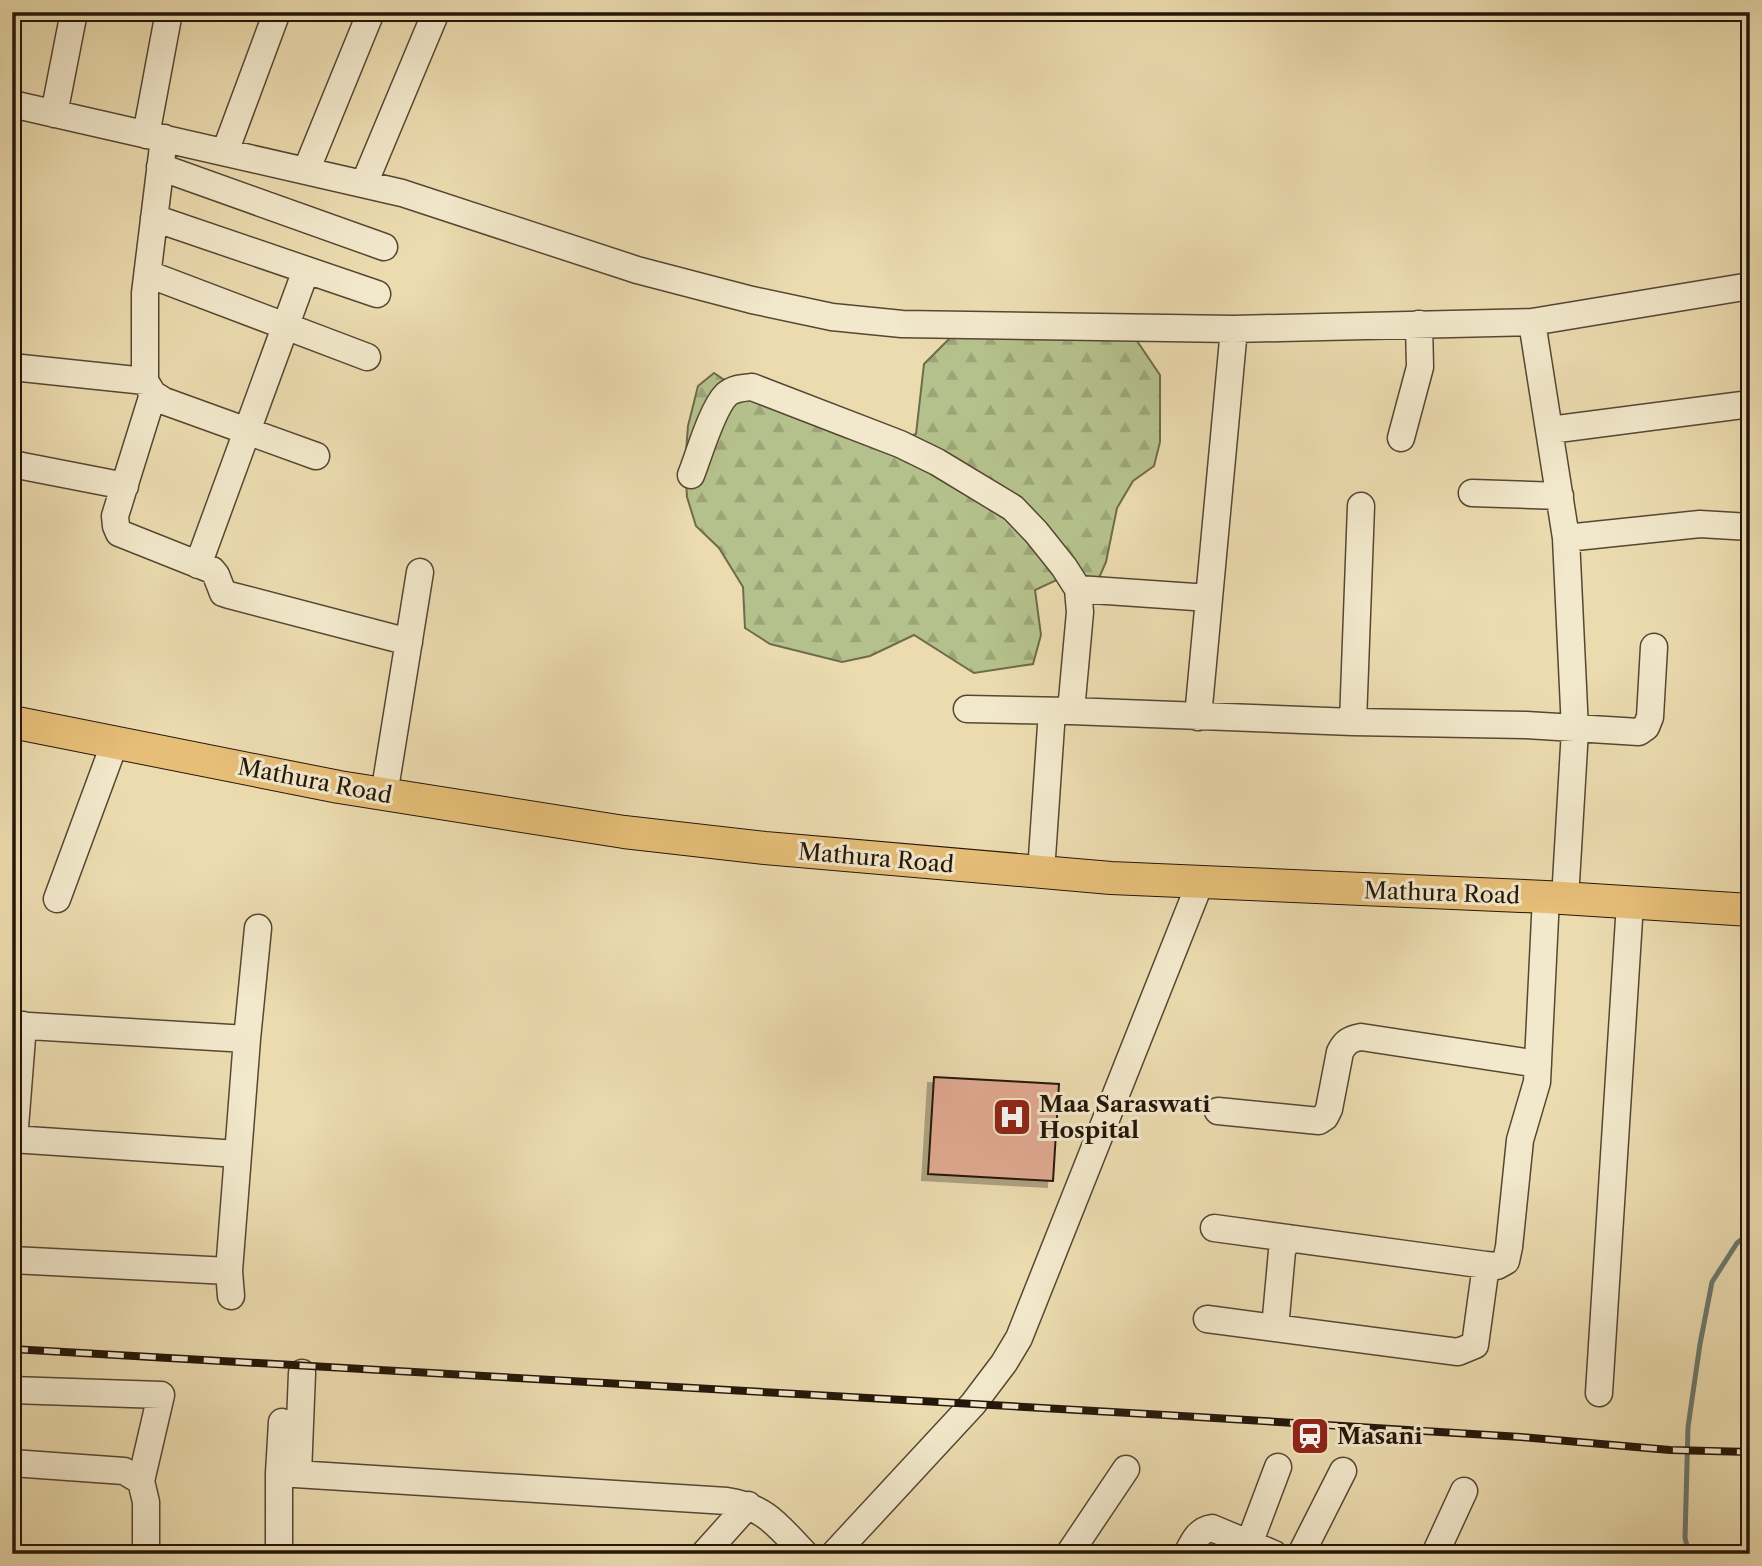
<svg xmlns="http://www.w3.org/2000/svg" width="1762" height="1566" font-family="'Libre Caslon Text',serif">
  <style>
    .forest { fill: url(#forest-firs); stroke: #6d6c4b; stroke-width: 2 }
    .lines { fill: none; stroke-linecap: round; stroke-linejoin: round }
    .stream { stroke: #6c786f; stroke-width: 5 }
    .building { fill: #e0a991; stroke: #25160a; stroke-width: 2; filter: url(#shadow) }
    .minor-casing { stroke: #564733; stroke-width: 29 }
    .major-casing { stroke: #25160a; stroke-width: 34 }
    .minor { stroke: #f2e8cb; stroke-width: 26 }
    .major { stroke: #e6be78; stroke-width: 32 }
    .rail-casing { stroke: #25160a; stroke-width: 8 }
    .rail { stroke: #f2e8cb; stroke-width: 5; stroke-dasharray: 16; stroke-linecap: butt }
    .labels { text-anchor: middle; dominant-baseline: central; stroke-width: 6; stroke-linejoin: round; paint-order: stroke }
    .street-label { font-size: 23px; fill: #25160a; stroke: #f2e8cb }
    .poi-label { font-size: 23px; font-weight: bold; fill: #25160a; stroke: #f2e8cb; text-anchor: start }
  </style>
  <defs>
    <pattern id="forest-firs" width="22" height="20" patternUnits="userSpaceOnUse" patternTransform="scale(1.75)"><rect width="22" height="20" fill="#b5c18c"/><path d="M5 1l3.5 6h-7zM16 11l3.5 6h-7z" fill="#9ca577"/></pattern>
    <filter id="shadow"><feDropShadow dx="-6" dy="6" stdDeviation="0" flood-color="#0004"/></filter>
  </defs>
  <rect width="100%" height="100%" fill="#ebdbaf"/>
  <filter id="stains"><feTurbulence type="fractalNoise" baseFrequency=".00286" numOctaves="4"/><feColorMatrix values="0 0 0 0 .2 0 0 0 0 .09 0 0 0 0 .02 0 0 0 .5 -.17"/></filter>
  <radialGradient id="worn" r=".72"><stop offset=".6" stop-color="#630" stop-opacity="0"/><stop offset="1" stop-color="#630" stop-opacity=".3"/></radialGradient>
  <path class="forest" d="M952 336 1135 338 1160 375V442L1154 466 1133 481 1117 508 1106 562 1095 587 1065 576 1035 590 1041 635 1033 664 974 673 914 635 870 656 842 662 770 644 745 628 743 587 719 548 696 526 687 497 685 464 688 426 698 386 714 373 760 404 844 437 879 446 916 434 924 364Z"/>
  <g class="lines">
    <path class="stream" d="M1689 1554 1685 1538 1688 1427 1700 1344 1712 1282 1737 1243 1750 1233"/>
  </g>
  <path class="building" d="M934 1077 1059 1084 1053 1181 928 1174Z"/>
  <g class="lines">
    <g class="minor-casing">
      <path id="minor" d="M12 104 402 193 637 270 752 300 832 317 902 324 1234 329 1532 322 1566 538 1575 730 1565 899
        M54 114 74 12
        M146 135 169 12
        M164 138 145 293V381L153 394 164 401 316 456
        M225 152 277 12
        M160 167 384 247
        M306 171 371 12
        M364 184 436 12
        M154 218 377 294
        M148 274 367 357
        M1532 322 1750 286
        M12 367 145 381
        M153 394 115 516 116 526 119 533 212 570 216 575 223 593 229 595 409 642
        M1550 430 1750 404
        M1401 438 1420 367 1419 324
        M12 464 125 486
        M691 475C699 455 712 409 726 395 733 388 743 388 752 387L900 444 937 462 1013 508 1036 532 1064 567 1078 589 1080 612 1071 711
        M1472 493 1560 496
        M1566 538 1700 524 1750 527
        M198 565 306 270
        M1078 589 1209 598
        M967 709 1071 711 1353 722 1526 725 1639 732 1646 727 1650 717 1654 647
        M1198 717 1234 329
        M1353 722 1361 506
        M384 795 420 572
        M1041 872 1052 711
        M57 899 115 742
        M12 1025 247 1039
        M1218 1111 1319 1121 1325 1117 1329 1109 1340 1052C1345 1042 1350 1039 1361 1037L1538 1064
        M12 1139 238 1154
        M14 1140 23 1025
        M1214 1228 1486 1265
        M12 1260 229 1271
        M231 1296 229 1271 247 1039 258 928
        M1207 1319 1458 1352 1475 1345 1486 1265 1497 1266 1506 1261 1509 1247 1520 1140 1537 1082 1546 897
        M1275 1328 1282 1251 1288 1238
        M12 1390 161 1395 141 1481
        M1599 1393 1630 903
        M12 1463 124 1471 141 1481 146 1502V1554
        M279 1473 727 1501C766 1507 779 1527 805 1554
        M298 1474 302 1373
        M1249 1544 1278 1467
        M279 1554V1473L282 1422
        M704 1554 748 1505
        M834 1554 973 1404 1004 1363 1019 1338 1200 883
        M1069 1554 1126 1469
        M1187 1554C1193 1542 1198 1530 1212 1528L1274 1554
        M1301 1554 1343 1471
        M1435 1554 1464 1491"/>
    </g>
    <g class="major-casing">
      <path id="major" d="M12 722 339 787 624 832 765 848 1111 878 1546 897 1750 910"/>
    </g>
    <use href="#minor" class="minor"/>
    <use href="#major" class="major"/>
    <g class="rail-casing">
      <path id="rail" d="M12 1349 1165 1415 1521 1437 1670 1450 1750 1452"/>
    </g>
    <use href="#rail" class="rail"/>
  </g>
  <defs>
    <g id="hospital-square" transform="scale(2.0125)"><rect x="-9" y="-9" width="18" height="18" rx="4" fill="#8f2418" stroke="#f2e8cb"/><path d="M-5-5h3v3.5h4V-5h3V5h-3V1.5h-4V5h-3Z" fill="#fff"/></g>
    <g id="station-square" transform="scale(2.0125)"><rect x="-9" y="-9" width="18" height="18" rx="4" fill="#8f2418" stroke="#f2e8cb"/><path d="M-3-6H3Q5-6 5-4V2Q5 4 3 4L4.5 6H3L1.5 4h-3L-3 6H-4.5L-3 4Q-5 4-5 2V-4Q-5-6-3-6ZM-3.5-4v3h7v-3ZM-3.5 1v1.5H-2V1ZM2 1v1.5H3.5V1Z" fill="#fff"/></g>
  </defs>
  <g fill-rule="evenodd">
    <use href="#hospital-square" x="1012" y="1117"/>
    <use href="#station-square" x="1310" y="1436"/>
  </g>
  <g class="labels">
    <g class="street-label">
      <text transform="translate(315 781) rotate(11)">Mathura Road</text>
      <text transform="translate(876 858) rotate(5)">Mathura Road</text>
      <text transform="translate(1442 893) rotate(2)">Mathura Road</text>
    </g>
    <g class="poi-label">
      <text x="1039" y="1104">Maa Saraswati<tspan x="1039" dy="26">Hospital</tspan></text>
      <text x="1337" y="1436">Masani</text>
    </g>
  </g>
  <rect width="1762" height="1566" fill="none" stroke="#ebdbaf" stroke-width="42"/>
  <rect x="14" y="14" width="1734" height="1538" fill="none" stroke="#25160a" stroke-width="3.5"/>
  <rect x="21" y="21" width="1720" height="1524" fill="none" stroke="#25160a" stroke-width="2"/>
  <rect width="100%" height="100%" filter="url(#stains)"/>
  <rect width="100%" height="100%" fill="url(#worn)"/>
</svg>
